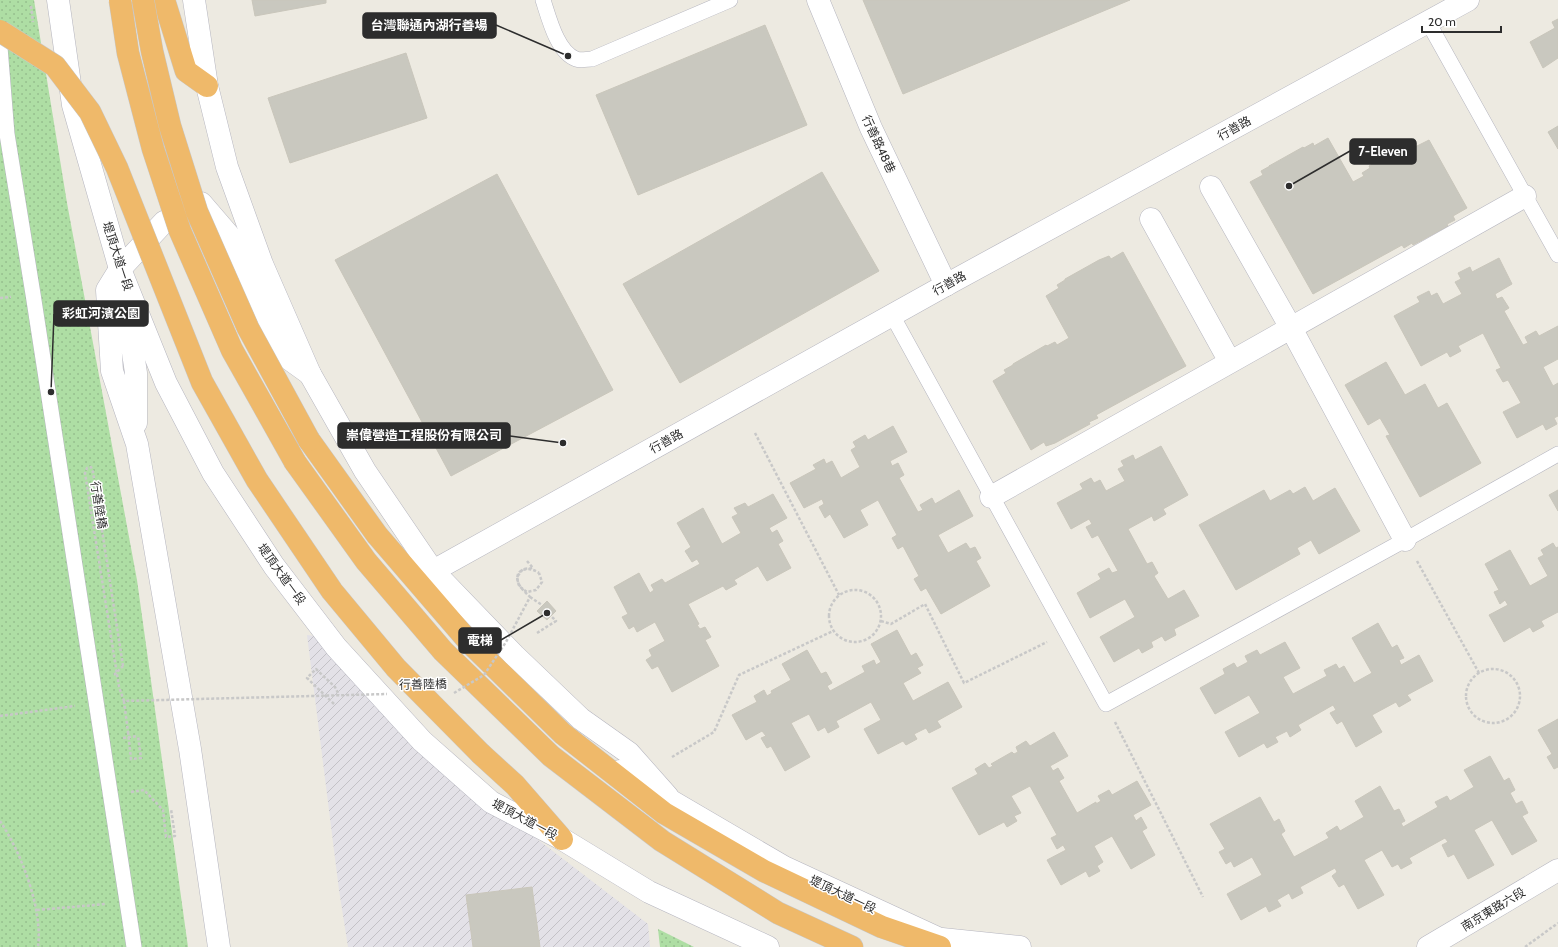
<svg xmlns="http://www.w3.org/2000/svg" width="1558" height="947" font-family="Cabin,'Noto Sans TC',sans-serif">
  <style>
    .industrial { fill: url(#industrial-furrows) }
    .grass { fill: url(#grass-dots) }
    .building { fill: #c9c8bf; stroke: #c9c6bb }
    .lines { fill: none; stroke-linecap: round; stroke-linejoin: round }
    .lane-casing { stroke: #b5b5bf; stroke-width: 16 }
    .street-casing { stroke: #b5b5bf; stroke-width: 23 }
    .secondary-casing { stroke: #b5b5bf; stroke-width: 23 }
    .highway-casing { stroke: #c8c8c8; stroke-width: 23 }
    .path { stroke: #c8c8c8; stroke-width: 2.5; stroke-dasharray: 3 2; stroke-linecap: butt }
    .lane { stroke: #fff; stroke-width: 15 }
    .street { stroke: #fff; stroke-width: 22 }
    .secondary { stroke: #fff; stroke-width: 22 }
    .highway { stroke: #efb96a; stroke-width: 22 }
    .highway-bridge-casing { stroke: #c8c8c8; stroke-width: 23; stroke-linecap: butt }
    .path-bridge { stroke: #c8c8c8; stroke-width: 2.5; stroke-dasharray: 3 2; stroke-linecap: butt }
    .highway-bridge { stroke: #efb96a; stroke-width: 22 }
    .labels { text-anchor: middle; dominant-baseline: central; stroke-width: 3; stroke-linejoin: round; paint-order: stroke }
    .street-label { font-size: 12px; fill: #2d2d2d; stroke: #fff }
    .leader { fill: none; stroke: #2d2d2d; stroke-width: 1.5 }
    .callout-dot { fill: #2d2d2d; stroke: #fff; stroke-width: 1.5 }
    .callout { fill: #2d2d2d; stroke: #2d2d2d; stroke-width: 1.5 }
    .callout-label { font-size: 13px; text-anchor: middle; font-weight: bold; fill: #fff }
  </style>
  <defs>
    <pattern id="industrial-furrows" width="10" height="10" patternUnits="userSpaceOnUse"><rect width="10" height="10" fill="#e3e1e7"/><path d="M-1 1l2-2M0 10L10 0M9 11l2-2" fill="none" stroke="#c3c1c6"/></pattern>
    <pattern id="grass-dots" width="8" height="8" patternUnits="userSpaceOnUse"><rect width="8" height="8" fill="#aedea4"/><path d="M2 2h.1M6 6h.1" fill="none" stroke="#96bf8e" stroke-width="1.8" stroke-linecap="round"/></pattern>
  </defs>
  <rect width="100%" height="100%" fill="#edeae1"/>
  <path class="industrial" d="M307 635 315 636 439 764 648 924 650 947H348L339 890Z"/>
  <path class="grass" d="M0 0H34L67 203 137 580 188 947H0Z
    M658 929 694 947H660Z"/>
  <path class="building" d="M252 0H326V3L255 16Z
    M863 0H1130L903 94Z
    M1558 19V58L1543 68 1530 42 1555 28 1552 22Z
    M765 25 807 125 638 195 596 95Z
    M406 53 427 118 290 163 268 98Z
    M1558 126V149L1548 132Z
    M1328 138 1353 182 1364 176 1362 173 1370 168 1369 166 1403 147 1404 148 1413 144 1415 147 1429 140 1467 208 1453 216 1455 220 1447 224 1448 226 1413 245 1412 243 1404 248 1402 245 1313 294 1250 182 1263 175 1261 171 1270 166H1269L1303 147 1304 148 1313 143 1314 146Z
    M822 172 879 271 680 383 623 284Z
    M497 174 613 390 451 476 335 260Z
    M1123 252 1186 366 1096 415 1098 418 1089 422 1090 424 1055 443 1046 446 1044 442 1031 450 993 381 1006 373 1004 370 1013 365V364L1046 345 1047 346 1055 342 1057 345 1069 338 1046 296 1059 288 1057 285 1065 280V279L1099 260 1109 256 1111 259Z
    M1499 258 1512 284 1495 294 1497 299 1502 297 1509 308 1504 311 1523 345 1528 343 1525 337 1536 331 1539 336 1558 326V359L1543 367 1553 386 1558 383V416L1554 418 1557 424 1546 430 1543 424 1517 438 1503 412 1521 403 1508 380 1503 382 1496 370 1501 368 1483 333 1458 346 1461 351 1450 357 1447 352 1421 366 1394 316 1420 302 1417 297 1429 291 1431 296 1437 293 1443 304 1462 294 1455 282 1461 279 1458 273 1470 267 1472 272Z
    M1386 362 1405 395 1425 384 1438 408 1447 403 1481 463 1420 497 1386 436 1390 435 1380 418 1368 425 1345 385Z
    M893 426 907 452 890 461 892 466 898 463 904 475 899 478 918 512 923 510 920 505 932 498 935 504 959 490 973 516 938 535 948 553 966 543 970 549 975 547 981 558 976 561 990 586 941 614 926 588 921 591 914 579 919 576 903 546 898 549 892 538 897 535 878 500 860 510 868 525 844 538 830 514 825 518 819 507 824 504 822 499 804 508 790 483 816 469 813 465 824 459 826 464 832 461 841 478 860 467 851 450 856 447 853 442 865 435 868 440Z
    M1161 446 1188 495 1163 509 1166 514 1154 521 1152 516 1128 529 1147 564 1152 562 1158 573 1154 576 1168 599 1184 590 1199 616 1174 629 1176 635 1165 641 1162 636 1151 642 1153 647 1142 653 1139 648 1114 662 1100 637 1135 617 1125 599 1090 618 1077 593 1101 579 1098 574 1109 568 1112 573 1118 571 1098 535 1092 538 1086 527 1092 524 1089 519 1071 529 1057 503 1083 489 1080 484 1091 478 1094 483 1100 480 1106 491 1125 481 1118 469 1124 466 1121 461 1133 455 1135 460Z
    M1305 487 1313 501 1335 488 1360 531 1319 554 1311 540 1297 548 1300 554 1236 590 1199 525 1264 490 1270 501 1290 490 1293 494Z
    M1558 490V511L1549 495Z
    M773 494 787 518 769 528 772 533 777 530 783 541 778 544 791 568 767 581 758 566 734 580 737 584 726 590 723 586 688 604 699 624 697 625 700 629 705 627 711 637 705 640 719 666 672 692 658 666 652 669 646 660 652 656 649 650 665 641 655 622 637 632 634 626 629 629 622 617 628 614 614 587 639 573 650 593 654 590 651 585 662 579 665 583 700 564 697 559 692 562 685 551 691 547 677 523 703 508 722 544 741 533 732 517 738 514 734 508 745 503 748 507Z
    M1553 543 1556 548 1558 547V612L1541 621 1544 626 1533 632 1530 627 1504 642 1489 615 1508 605 1505 600 1500 604 1494 592 1499 590 1485 564 1510 550 1530 586 1548 576 1538 558 1544 555 1541 550Z
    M547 601 556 611 547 620 537 611Z
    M1378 623 1392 648 1397 645 1404 658 1399 660 1401 665 1419 655 1433 681 1407 695 1411 700 1399 707 1396 702 1372 715 1382 732 1356 747 1342 721 1337 724 1330 713 1336 710 1333 705 1298 725 1301 730 1290 737 1287 731 1275 737 1278 742 1267 748 1264 743 1239 757 1225 732 1260 713 1249 695 1215 714 1200 688 1225 674 1223 669 1234 663 1237 668 1248 662 1245 656 1257 650 1260 655 1285 642 1300 668 1283 677 1293 694 1327 676 1324 670 1336 664 1339 669 1344 666 1354 683 1372 673 1352 638Z
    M897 630 911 656 916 653 923 665 917 668 921 673 903 683 913 701 948 682 962 707 937 721 941 727 929 733 926 728 914 734 917 739 906 745 903 741 878 754 864 729 881 720 871 702 836 721 839 727 828 733 825 727 818 731 809 714 791 723 810 757 785 771 771 746 767 748 761 738 766 736 762 731 746 740 732 715 757 702 754 696 764 690 767 696 772 693 771 691 791 680 782 664 807 650 821 674 826 672 832 683 827 686 830 691 865 672 862 666 874 660 876 665 881 662 871 644Z
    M1558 719V767L1554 769 1547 757 1552 754 1538 730Z
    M1054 732 1068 756 1050 766 1053 771 1058 768 1064 778 1059 781 1077 813 1096 802V804L1101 801 1098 796 1109 790 1112 795 1137 781 1151 805 1133 815 1136 821 1141 817 1147 828 1142 831 1155 855 1131 869 1112 836 1094 846 1103 862 1097 866 1100 871 1089 877 1086 871 1061 885 1047 860 1066 850 1063 845 1057 849 1051 838 1057 835 1030 786 1011 796 1021 813 1014 816 1017 821 1007 827 1004 822 979 835 952 788 978 774 975 769 985 763 989 768 993 766 991 764 1012 752 1014 754 1018 752 1016 747 1026 741 1030 746Z
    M1490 756 1504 781 1509 778 1515 790 1510 793 1516 804 1522 801 1528 813 1522 816 1537 841 1512 855 1492 820 1474 830 1494 865 1468 879 1454 854 1448 857 1442 845 1448 842 1445 838 1409 858 1412 863 1401 869 1398 864 1392 867 1382 850 1364 860 1384 895 1358 909 1344 884 1339 887 1332 876 1337 872 1335 868 1300 887 1303 893 1292 899 1289 893 1277 900 1281 906 1269 912 1266 906 1241 920 1227 894 1262 875 1252 857 1234 867 1231 861 1226 864 1219 852 1225 849 1210 824 1260 797 1274 822 1279 819 1285 831 1281 834 1294 857 1329 838 1326 833 1337 826 1340 831 1364 817 1355 801 1380 786 1394 811 1399 809 1405 821 1401 823 1403 827 1438 807 1435 802 1447 796 1450 801 1474 787 1464 770Z
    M532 887 540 947H473L466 895Z"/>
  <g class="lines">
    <g class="lane-casing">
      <path id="lane" d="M543 0C549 18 557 52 576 59 581 61 587 59 592 59L730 0
        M1428 22 1558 255
        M0 47 7 134 33 294 134 947
        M892 315 1106 704 1405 540 1558 454"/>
    </g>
    <g class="street-casing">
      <path id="street" d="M194 0 207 86 227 167 262 264 310 374 365 471 433 571 514 655 581 719 629 753 668 797
        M818 0 871 128 946 285
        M1211 187 1291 328 1405 540
        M1151 219 1230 362
        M120 269 107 290 112 371 137 444 190 749 219 947
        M124 292 136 373V423
        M991 497 1525 196
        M1428 947 1558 870"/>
    </g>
    <g class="secondary-casing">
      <path id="secondary" d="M58 0 73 105 120 269 166 383 213 473 274 566 336 647 422 741 491 802 562 839 649 892 768 947
        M120 269 164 222 201 203 232 239 285 356 310 374
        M433 571 946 285 1468 0
        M620 771 784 867 957 947
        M942 939 1020 947"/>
    </g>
    <g class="highway-casing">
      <path id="highway" d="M164 0 186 71 207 86
        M309 440 377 535 470 643 563 734 664 813 764 871 882 927 940 947
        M295 462 366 561 443 651 551 756 662 841 778 913 852 947
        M481 754 515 785 562 839"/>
    </g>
    <path class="path" d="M31 6 33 22
      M0 298 11 297
      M755 433 839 595
      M527 561 533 568 523 569 517 577 519 586 527 592 536 590 542 582 539 573
      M1417 561 1479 673
      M829 616a26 26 0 1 1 52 0a26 26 0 1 1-52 0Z
      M530 597 542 605
      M881 621 891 624 925 604 964 683 1047 642
      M537 633 556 621 551 616
      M1466 696a27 27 0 1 1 54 0a27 27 0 1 1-54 0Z
      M114 675 123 666
      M124 701 128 732
      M334 704 307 678 316 669 335 687 339 695
      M0 716 75 706
      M1115 722 1203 897
      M123 738 138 736
      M672 757 714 732 739 675 833 631
      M131 792 144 790 163 810 166 837 175 836 171 809
      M0 821C21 852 43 909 38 947
      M37 910 106 904
      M1525 947 1558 923"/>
    <use href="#lane" class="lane"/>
    <use href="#street" class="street"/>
    <use href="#secondary" class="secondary"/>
    <use href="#highway" class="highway"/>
    <g class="highway-bridge-casing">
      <path id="highway-bridge" d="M120 0 128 53 153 149 180 231 232 350 295 462
        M143 0 152 51 170 126 197 212 248 328 309 440
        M0 31 55 66 90 112 117 168 202 382 257 480 332 591 396 668 481 754"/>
    </g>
    <path class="path-bridge" d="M123 666 93 472 91 467 87 468 85 473 119 687 124 701 387 694
      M454 693 484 675 506 642 530 597C526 593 520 588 518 582 514 568 530 566 539 573
      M128 732 131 759 141 758 138 736"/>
    <use href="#highway-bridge" class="highway-bridge"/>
  </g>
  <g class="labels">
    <g class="street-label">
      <text transform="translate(1234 128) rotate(-29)">行善路</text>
      <text transform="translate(879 144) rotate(65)">行善路48巷</text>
      <text transform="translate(118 256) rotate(72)">堤頂大道一段</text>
      <text transform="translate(949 283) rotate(-29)">行善路</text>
      <text transform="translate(666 441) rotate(-29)">行善路</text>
      <text transform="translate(99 505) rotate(81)">行善陸橋</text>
      <text transform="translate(282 574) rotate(54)">堤頂大道一段</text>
      <text transform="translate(423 684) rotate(-1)">行善陸橋</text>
      <text transform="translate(525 819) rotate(28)">堤頂大道一段</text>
      <text transform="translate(843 894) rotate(25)">堤頂大道一段</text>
      <text transform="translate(1493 909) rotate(-31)">南京東路六段</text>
    </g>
  </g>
  <path class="leader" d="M568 56L496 25M1289 186L1350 151M51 392L54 314M563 443L510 436M547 613L501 640"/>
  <g class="callout-dot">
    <circle cx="568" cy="56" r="4"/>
    <circle cx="1289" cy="186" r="4"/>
    <circle cx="51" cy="392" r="4"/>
    <circle cx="563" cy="443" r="4"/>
    <circle cx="547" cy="613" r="4"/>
  </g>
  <g class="callout">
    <rect x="363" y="13" width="133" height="25" rx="4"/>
    <rect x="1350" y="139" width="66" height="25" rx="4"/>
    <rect x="54" y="301" width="94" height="25" rx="4"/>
    <rect x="338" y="423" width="172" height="25" rx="4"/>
    <rect x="459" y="628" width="42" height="25" rx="4"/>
  </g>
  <g class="callout-label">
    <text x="429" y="30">台灣聯通內湖行善場</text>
    <text x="1383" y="156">7-Eleven</text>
    <text x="101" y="318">彩虹河濱公園</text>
    <text x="424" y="440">崇偉營造工程股份有限公司</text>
    <text x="480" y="645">電梯</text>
  </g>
  <path d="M1422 26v6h79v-6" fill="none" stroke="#2d2d2d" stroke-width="2"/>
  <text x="1428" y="26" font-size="12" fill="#2d2d2d" stroke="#ffffff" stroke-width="3" paint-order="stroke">20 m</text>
</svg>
